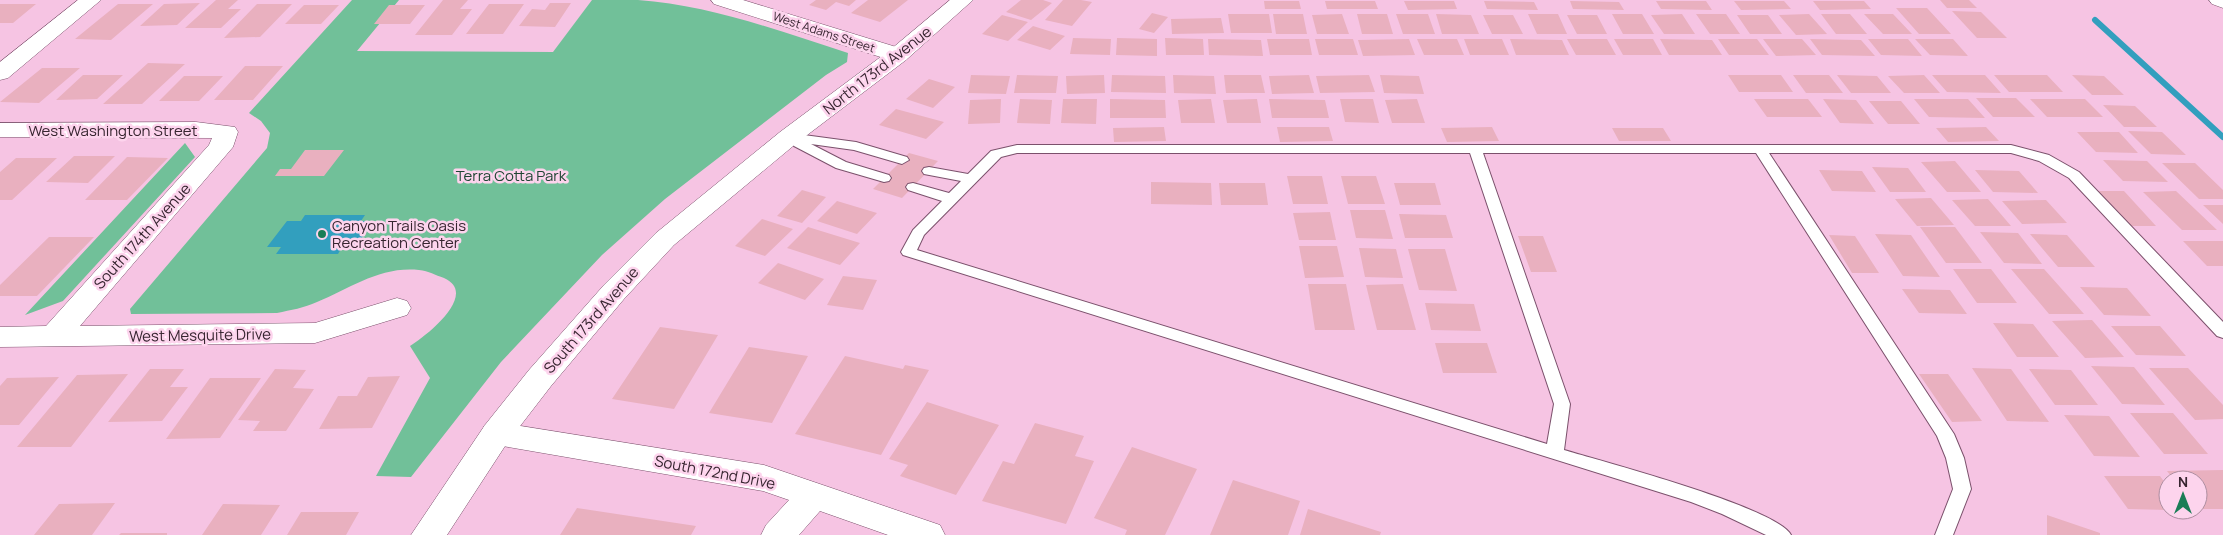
<svg xmlns="http://www.w3.org/2000/svg" width="2223" height="535" font-family="Manrope,sans-serif">
  <style>
    .green { fill: #71c099 }
    .water { fill: #329fbe }
    .lines { fill: none; stroke-linecap: round; stroke-linejoin: round }
    .stream { stroke: #329fbe; stroke-width: 6 }
    .building { fill: #e9b0bf }
    .service-casing { stroke: #7b516c; stroke-width: 2 }
    .minor-casing { stroke: #7b516c; stroke-width: 1 }
    .tertiary-casing { stroke: #7b516c; stroke-width: 1 }
    .primary-casing { stroke: #7b516c; stroke-width: 1 }
    .service { fill: #fff; fill-rule: evenodd }
    .minor { fill: #fff; fill-rule: evenodd }
    .tertiary { fill: #fff; fill-rule: evenodd }
    .primary { fill: #fff; fill-rule: evenodd }
    .poi-dot { fill: #1a7d56; stroke: #fdd4ed; stroke-width: 2 }
    .labels { text-anchor: middle; dominant-baseline: central; stroke-width: 5; stroke-linejoin: round; paint-order: stroke }
    .far-street-label { font-size: 12px; fill: #372530; stroke: #fdd4ed }
    .street-label { font-size: 15px; fill: #372530; stroke: #fdd4ed }
    .park-label { font-size: 15px; fill: #1f4533; stroke: #fdd4ed }
    .poi-label { font-size: 15px; fill: #372530; stroke: #fdd4ed; text-anchor: start }
  </style>
  <rect width="100%" height="100%" fill="#f6c4e3"/>
  <path class="green" d="M352 0H399L357 51 553 52 592 0C607 0 622 0 638 0 709 5 780 31 848 53L847 62 826 75 665 199 602 255 501 362 411 477 376 476 430 378 410 346C425 337 480 294 444 278 435 275 429 271 419 270 380 266 351 288 317 302 304 308 291 310 277 313L131 314 130 309 267 148 270 133 261 121 249 113Z
    M185 143 195 157 63 301 25 315Z"/>
  <path class="water" d="M305 215H365L361 221H374L355 247H342L338 254H276L281 247H267L287 221H301Z"/>
  <g class="lines">
    <path class="stream" d="M2095 20 2223 137"/>
  </g>
  <path class="building" d="M216 0H238L228 9H241L221 28H185Z
    M443 0H468L460 9H472L452 35H415Z
    M816 0H856L849 6 836 2 826 10 809 5Z
    M868 0H908L880 22 851 13Z
    M1021 0H1043L1052 3 1031 20 1006 12Z
    M1063 0H1081L1092 2 1072 26 1045 20Z
    M1940 0H1969L1977 8H1947Z
    M1264 1H1299L1301 9H1265Z
    M1325 1H1375L1378 9H1327Z
    M1404 1H1454L1457 9 1408 10Z
    M1484 1 1534 2 1538 10 1487 9Z
    M1570 1 1619 2 1624 10 1573 9Z
    M1656 1H1706L1712 10 1661 9Z
    M1734 1H1784L1791 9 1741 10Z
    M1813 1H1864L1871 9 1820 10Z
    M200 3 177 25 140 26 164 4Z
    M550 3H571L555 27 519 26 532 9 545 10Z
    M0 4H36L13 23H0Z
    M118 4H153L111 40 75 39Z
    M257 4H292L260 37 224 38Z
    M489 4H524L503 34H466Z
    M304 5H339L321 24H285Z
    M389 5H425L410 24H374Z
    M1896 8H1927L1951 34H1919Z
    M1952 11 1981 12 2007 38H1977Z
    M1152 13 1168 17 1154 33 1139 29Z
    M1228 14H1269L1272 33H1231Z
    M1273 14H1303L1307 34H1276Z
    M1342 14 1349 34H1317L1312 15Z
    M1357 14H1387L1393 34H1362Z
    M1396 14H1428L1435 34H1403Z
    M1436 14 1471 15 1479 34H1442Z
    M1528 14H1558L1567 34H1537Z
    M1612 14H1642L1654 34H1623Z
    M1682 14 1695 34H1664L1651 15Z
    M1696 14H1726L1740 34H1710Z
    M1809 14 1827 34 1796 35 1779 15Z
    M1821 14H1850L1867 34H1836Z
    M1864 14H1893L1912 34H1883Z
    M1002 15 1028 22 1008 41 982 34Z
    M1483 15H1513L1523 34H1492Z
    M1567 15H1597L1607 34H1577Z
    M1737 15H1768L1782 34H1750Z
    M1221 18 1224 33 1172 34 1171 19Z
    M1033 26 1065 36 1050 50 1017 40Z
    M1073 38 1111 39 1110 55 1070 54Z
    M1117 38 1157 39V56L1116 55Z
    M1165 38 1203 39 1204 55H1166Z
    M1208 39 1261 40 1263 56 1209 55Z
    M1267 39H1309L1312 55H1270Z
    M1315 39H1353L1358 55H1319Z
    M1409 39 1415 55 1363 56 1358 40Z
    M1417 39H1457L1464 55H1424Z
    M1464 39H1502L1509 55H1470Z
    M1510 39 1562 40 1569 55H1516Z
    M1567 39H1607L1616 55H1576Z
    M1614 39H1653L1662 55H1623Z
    M1660 39 1712 40 1722 55H1669Z
    M1718 39H1757L1769 55H1729Z
    M1763 39H1802L1816 55 1776 56Z
    M1810 39 1861 40 1875 56 1822 55Z
    M1868 39H1908L1922 56 1881 55Z
    M1915 39H1953L1968 56 1930 55Z
    M148 63 185 64 142 104H103Z
    M245 66H283L253 100H214Z
    M42 68H80L39 103 0 102Z
    M83 75H123L97 99 56 100Z
    M971 75 1010 76 1006 94 968 93Z
    M1017 75 1058 76 1056 93H1014Z
    M1104 75 1105 93 1067 94 1066 76Z
    M1112 75 1165 76 1166 93 1111 92Z
    M1173 75 1214 76 1216 94 1174 93Z
    M1224 75H1261L1265 93H1226Z
    M1309 75 1314 93 1272 94 1269 76Z
    M1369 75 1375 92 1320 93 1316 76Z
    M1380 75 1419 76 1424 94 1384 93Z
    M1728 75H1781L1793 92H1739Z
    M1793 75H1829L1843 93H1806Z
    M1837 75 1877 76 1891 93H1851Z
    M1924 75 1940 93H1904L1888 76Z
    M1932 75H1985L2001 93 1947 92Z
    M1994 75H2047L2063 92H2009Z
    M2072 75 2104 76 2124 95H2092Z
    M184 76H223L199 101H159Z
    M929 79 955 87 933 108 906 99Z
    M1976 98H2016L2035 117H1993Z
    M1001 99 1000 123 968 124 970 100Z
    M1020 99 1052 100 1050 124 1017 123Z
    M1063 99H1097L1096 124 1061 123Z
    M1110 99 1165 100 1166 118H1110Z
    M1211 99 1215 123H1181L1178 100Z
    M1257 99 1261 123H1227L1223 100Z
    M1269 99 1325 100 1329 118H1272Z
    M1340 99H1373L1379 123 1345 122Z
    M1417 99 1425 123H1392L1385 100Z
    M1754 99H1808L1822 117H1767Z
    M1823 99 1856 100 1874 124 1840 123Z
    M1914 99H1968L1985 118 1929 117Z
    M2030 99H2085L2103 117H2047Z
    M1869 101H1901L1920 124H1888Z
    M2103 105 2135 106 2157 127H2124Z
    M896 109 944 122 926 139 879 125Z
    M1164 127 1166 141 1114 142 1113 128Z
    M1277 127H1329L1333 141 1280 142Z
    M1492 127 1499 141 1447 142 1441 128Z
    M1986 127 1999 141 1948 142 1936 128Z
    M1612 128H1663L1671 141H1619Z
    M2128 131 2162 132 2186 155 2151 154Z
    M2077 132H2119L2138 153 2096 152Z
    M305 150H344L324 176H275L280 169H291Z
    M909 153 938 161 902 198 873 189Z
    M74 156H115L88 183 46 182Z
    M127 157 168 158 127 200H85Z
    M16 158H57L12 200H0V172Z
    M2103 160 2147 161 2168 182 2123 181Z
    M1955 161 1981 192H1947L1921 162Z
    M2162 163H2195L2223 190V199H2199Z
    M1872 167 1908 168 1926 192H1890Z
    M1819 170 1862 171 1876 192 1832 191Z
    M1975 170 2019 171 2038 193 1993 192Z
    M1287 176H1322L1328 204H1293Z
    M1341 176H1376L1385 204H1348Z
    M1151 182 1211 183 1212 205 1151 204Z
    M1219 183H1265L1268 205H1221Z
    M1394 183H1435L1441 205H1400Z
    M802 190 826 197 802 223 777 216Z
    M2097 191H2124L2156 226H2128Z
    M2176 191 2217 230H2182L2143 192Z
    M1931 198 1954 225 1917 226 1895 199Z
    M1988 199 2011 226H1975L1952 200Z
    M2046 200 2067 223 2022 224 2002 201Z
    M837 201 877 213 857 234 817 221Z
    M2203 205H2223V224Z
    M1350 210H1385L1393 239 1356 238Z
    M1330 212 1336 240H1299L1293 213Z
    M1399 214 1446 215 1453 238H1405Z
    M762 219 793 229 765 256 735 246Z
    M808 227 860 243 840 265 787 248Z
    M1920 227H1955L1982 263H1946Z
    M1980 232 2018 233 2042 264 2004 263Z
    M1875 234 1911 235 1940 277 1903 276Z
    M2030 234 2067 235 2095 267H2058Z
    M1829 235 1855 236 1879 273H1852Z
    M1518 236H1543L1557 272H1531Z
    M49 237H94L37 296H0V285Z
    M2183 241H2223V266H2207Z
    M1299 246H1337L1344 277 1305 278Z
    M1359 248 1396 249 1403 278 1365 277Z
    M1408 249H1445L1457 291 1419 290Z
    M778 263 824 279 805 300 758 283Z
    M1953 269H1991L2017 303H1977Z
    M2011 269H2044L2084 314H2049Z
    M843 276 877 280 863 310 827 305Z
    M1308 284H1346L1355 330H1315Z
    M1403 284 1416 330H1377L1366 285Z
    M2080 287 2127 288 2151 316 2104 315Z
    M1902 289 1950 290 1967 314 1919 313Z
    M1425 303 1474 304 1481 331 1431 330Z
    M2092 320 2124 357 2085 358 2052 321Z
    M1993 323 2033 324 2059 357H2017Z
    M2111 326H2160L2186 356 2136 355Z
    M660 327 718 335 674 409 612 399Z
    M1435 343H1487L1497 373H1443Z
    M749 347 808 356 772 423 709 413Z
    M845 356 903 369 905 365 929 370 881 455 795 434Z
    M2091 366 2134 367 2165 405 2122 404Z
    M1972 368 2011 369 2049 422 2007 421Z
    M2149 368H2188L2223 405V419L2195 420Z
    M150 369H184L170 387H188L162 421 108 422Z
    M275 369 306 370 293 388 314 389 286 431H253L260 421 238 420Z
    M2029 369 2071 370 2098 405H2055Z
    M128 374 71 447H17L77 375Z
    M1919 374H1948L1982 421 1952 422Z
    M400 376 372 428 319 429 338 396H357L368 377Z
    M59 377 19 425H0V386L7 378Z
    M210 378H261L220 438 166 439Z
    M927 402 999 425 956 495 900 476 908 465 889 459Z
    M2130 413H2173L2208 454H2164Z
    M2064 415 2109 416 2140 457 2094 456Z
    M1035 423 1084 436 1075 456 1094 461 1066 524 982 501 1003 461 1014 464Z
    M1132 447 1197 469 1165 535H1125L1127 530 1094 518Z
    M2223 470V509H2199L2198 480H2174L2167 471Z
    M2104 476H2160L2168 487V510L2128 509Z
    M1233 480 1300 501 1288 535H1210Z
    M115 503 92 535H34L59 504Z
    M223 504 280 505 261 535H202Z
    M577 508 696 526 691 535H560Z
    M1308 509 1381 532 1380 535H1300Z
    M301 512H359L346 535H287Z
    M2047 515 2100 533V535H2047Z
    M121 533H167V535H119Z"/>
  <g class="lines">
    <g class="service-casing">
      <path id="service" d="M789 133 856 142 907 157 909 160 902 164 854 150 811 144 846 162 889 175 891 178 889 181 884 182 836 168 794 146 793 142 784 140 782 137Z
        M1017 145H2011L2049 155 2079 172 2223 322V338L2217 336 2069 178 2039 161 2011 153H1769L1954 434 1964 458 1971 489 1953 535H1935L1953 489 1946 458 1937 436 1756 153H1483L1570 404 1564 450C1601 461 1778 508 1791 535H1766L1722 514 1691 502 903 255 901 252 913 230 942 201 908 190 906 187 908 184 913 183 949 193 961 181 924 174 922 171 924 168 929 167 968 174 991 151ZM1017 153H1470L1554 404 1547 444 917 250 924 235 1001 157Z"/>
    </g>
    <g class="minor-casing">
      <path id="minor" d="M78 0H101L8 78 0 80V62Z
        M711 0H743L906 50 909 55 906 60 898 62 890 60 714 4Z
        M196 122 235 127 238 132 233 147 80 326 315 323 397 298 407 301 411 308 407 315 315 343 0 347V327L46 326 209 145 212 138 0 137V123Z
        M496 422 764 465 940 525 945 535H888L820 511 799 535H761L766 525 789 500 763 491 485 443 480 434 485 425Z"/>
    </g>
    <g class="tertiary-casing">
      <path id="tertiary" d="M950 0H973L906 60 798 142 674 245 624 299 551 386 507 443 447 535H411L485 425 529 370 604 285 656 233 780 132 890 50Z"/>
    </g>
    <g class="primary-casing">
      <path id="primary" d="M2209 0H2223V8L2212 4Z"/>
    </g>
    <use href="#service" class="service"/>
    <use href="#minor" class="minor"/>
    <use href="#tertiary" class="tertiary"/>
    <use href="#primary" class="primary"/>
  </g>
  <circle class="poi-dot" cx="322" cy="234" r="5"/>
  <g class="labels">
    <g class="far-street-label">
      <text transform="translate(824 32) rotate(18)">West Adams Street</text>
    </g>
    <g class="street-label">
      <text transform="translate(877 70) rotate(-38)">North 173rd Avenue</text>
      <text x="113" y="130">West Washington Street</text>
      <text transform="translate(142 236) rotate(-48)">South 174th Avenue</text>
      <text transform="translate(591 320) rotate(-49)">South 173rd Avenue</text>
      <text transform="translate(200 335) rotate(-1)">West Mesquite Drive</text>
      <text transform="translate(715 472) rotate(11)">South 172nd Drive</text>
    </g>
    <g class="park-label">
      <text x="511" y="175">Terra Cotta Park</text>
    </g>
    <g class="poi-label">
      <text x="332" y="225">Canyon Trails Oasis<tspan x="332" dy="17">Recreation Center</tspan></text>
    </g>
  </g>
  <g transform="translate(2183 495)"><circle r="24" fill="#fdd4ed" stroke="#ae8ea1"/>
  <path d="M0-4L9 19L0 12L-9 19Z" fill="#1a7d56"/>
  <text y="-8" font-size="14" font-weight="bold" text-anchor="middle" fill="#372530">N</text>
  </g>
</svg>
